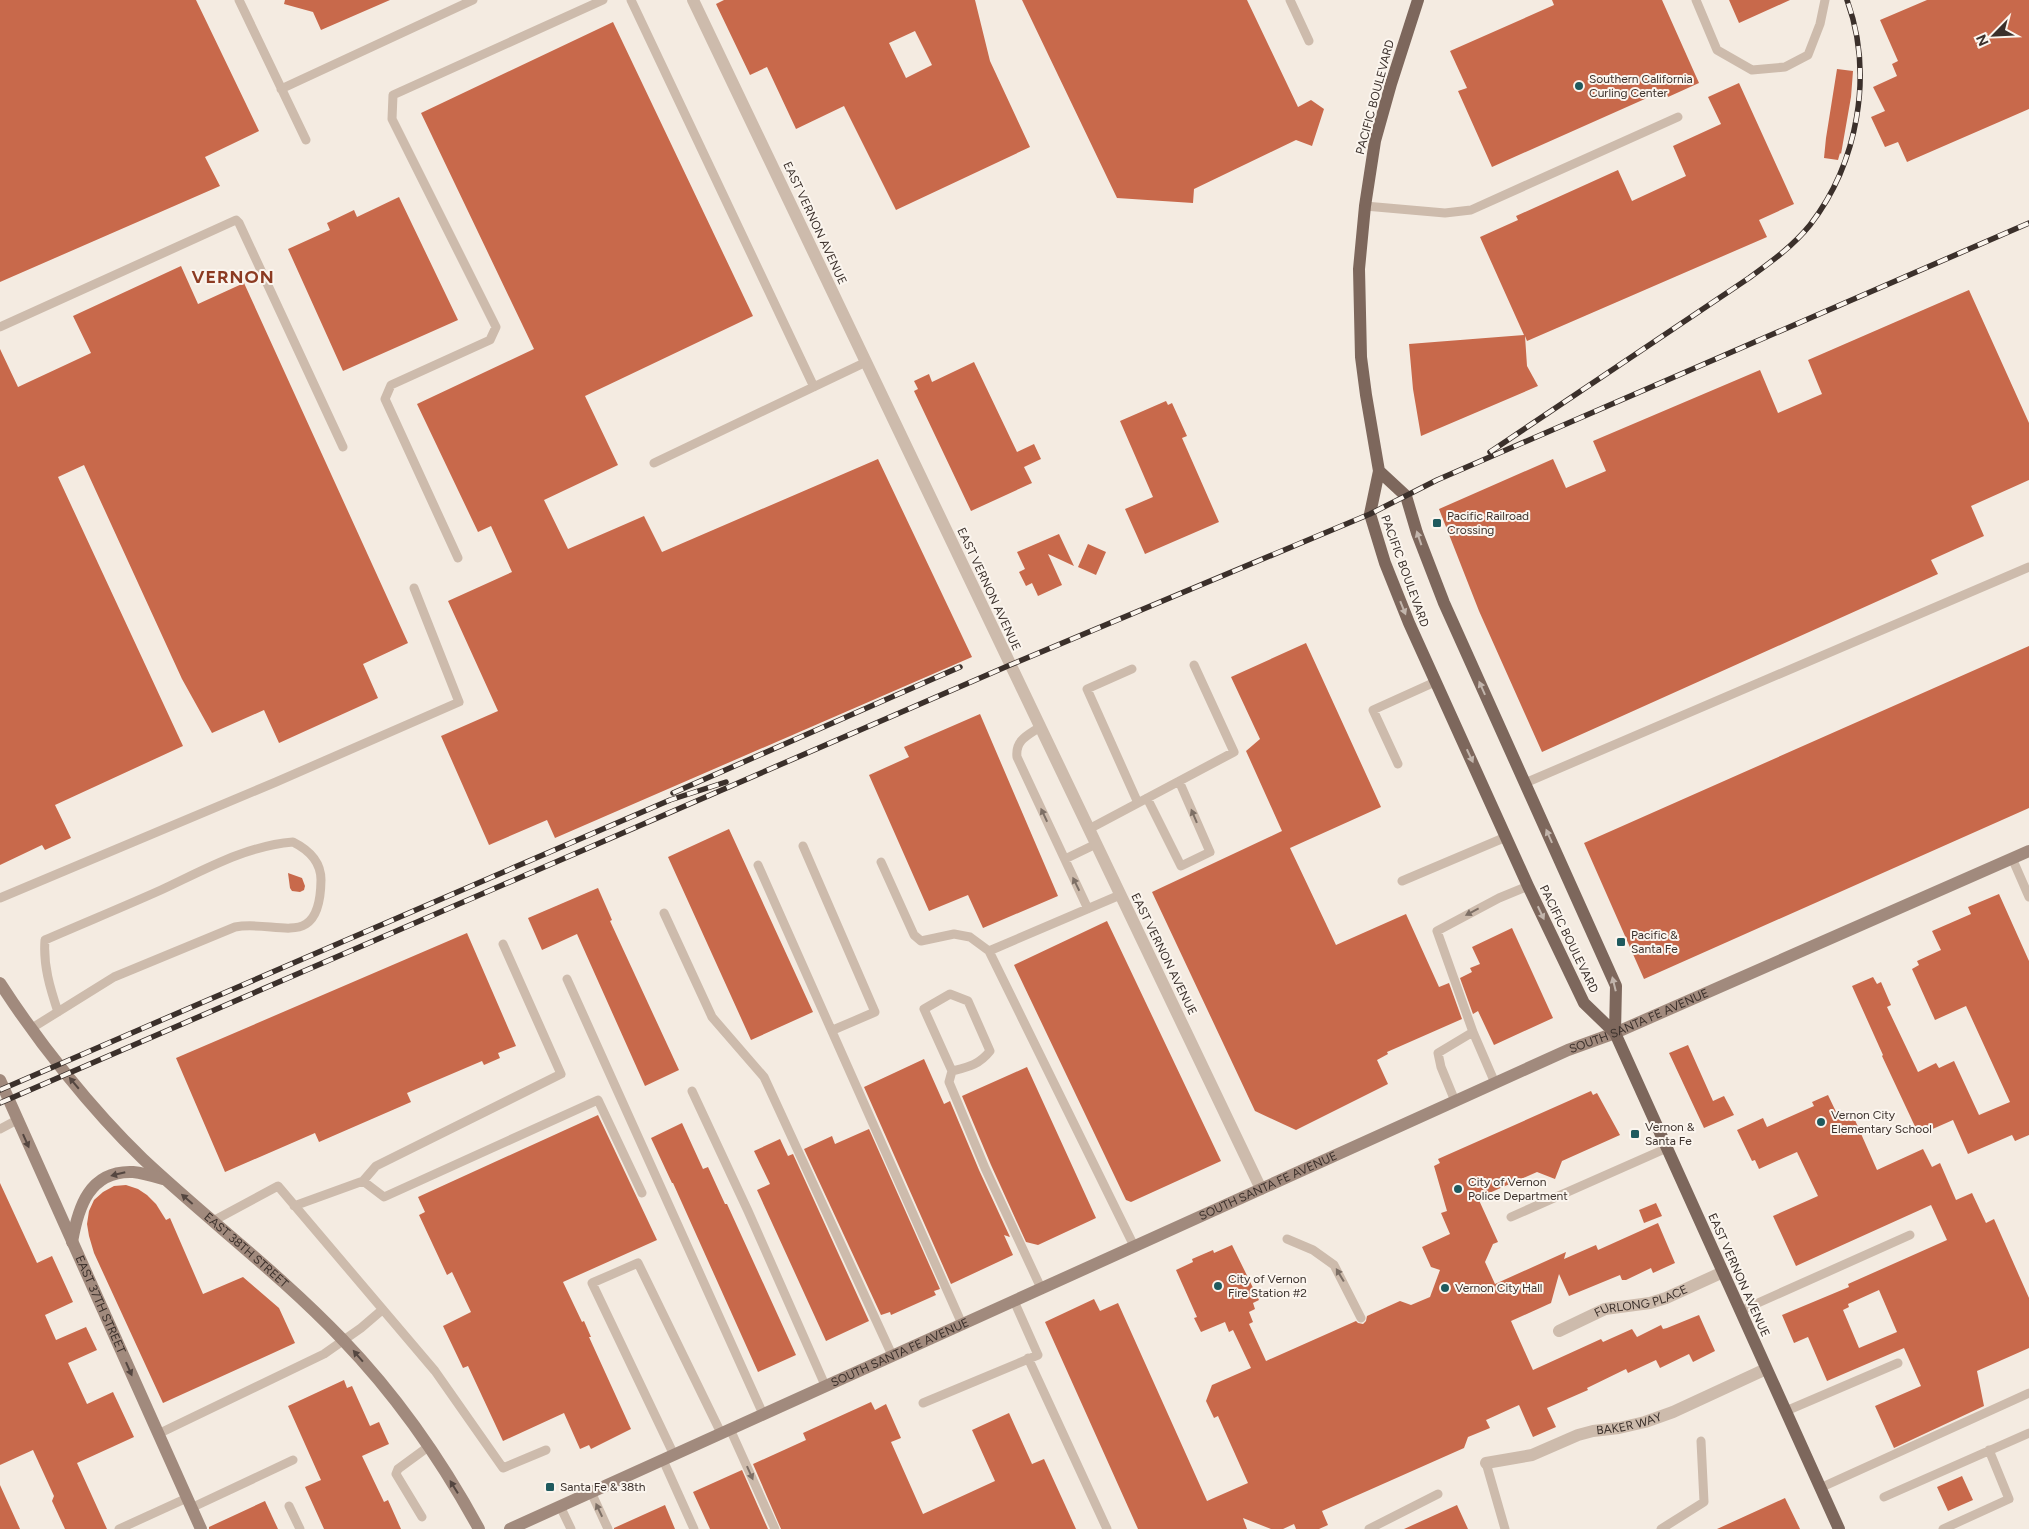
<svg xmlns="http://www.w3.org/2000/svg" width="2029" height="1529" font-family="Figtree,sans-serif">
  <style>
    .building { fill: #c8694b; fill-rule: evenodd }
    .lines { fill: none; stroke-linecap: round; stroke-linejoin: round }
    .service { stroke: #cdbbac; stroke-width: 9 }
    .minor { stroke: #cdbbac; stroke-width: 12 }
    .tertiary { stroke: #cdbbac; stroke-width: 12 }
    .secondary { stroke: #a18a7d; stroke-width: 12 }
    .primary { stroke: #7d675c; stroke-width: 12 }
    .rail-casing { stroke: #3b302b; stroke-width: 5.5 }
    .rail { stroke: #fbf5ee; stroke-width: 4; stroke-dasharray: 11; stroke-linecap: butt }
    .oneway { fill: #c2b5ac }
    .oneway2 { fill: #7d6f65 }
    .oneway3 { fill: #544640 }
    .poi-dot { fill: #1f5a5e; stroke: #fbf5ee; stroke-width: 2 }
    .labels { text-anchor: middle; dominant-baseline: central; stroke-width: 4; stroke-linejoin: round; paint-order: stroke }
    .poi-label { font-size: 12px; fill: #3b302b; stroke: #fbf5ee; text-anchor: start }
    .street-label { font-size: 12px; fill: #3b302b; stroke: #fbf5ee }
    .district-label { font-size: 18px; font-weight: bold; letter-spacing: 1px; fill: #8c3b22; stroke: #fbf5ee }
  </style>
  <rect width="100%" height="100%" fill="#f4ebe1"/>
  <path class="building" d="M0 0H196L259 131 205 157 220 186 0 282Z
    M285 0H390L321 30 313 12 284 4Z
    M724 0H975L990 61 1030 147 896 210 844 106 796 129 767 67 750 75 716 4ZM915 31 932 65 906 78 889 43Z
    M1022 0H1247L1298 107 1311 100 1324 109 1312 146 1296 140 1194 189 1193 203 1117 198Z
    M1552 0H1662L1699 83 1668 97 1665 90 1492 167 1458 91 1467 88 1450 51 1554 5Z
    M1729 0H1790L1739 23Z
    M1927 0H2029V109L1907 162 1898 142 1885 147 1871 117 1885 111 1873 87 1897 76 1892 64 1898 61 1880 20Z
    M613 22 753 316 585 396 618 465 544 500 568 549 644 516 662 552 878 459 972 657 555 838 547 820 489 845 441 736 498 711 448 601 512 572 491 526 478 532 417 404 534 349 421 113Z
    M1837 69 1853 71 1851 97 1841 154 1840 153 1838 160 1824 158 1826 138Z
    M1739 83 1794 204 1759 220 1767 237 1527 341 1525 336 1527 366 1538 386 1421 436 1413 389 1409 344 1524 335 1480 237 1518 220 1516 216 1618 170 1632 201 1686 176 1673 146 1721 124 1708 97Z
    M399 197 458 320 343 371 288 249 330 230 327 223 354 210 357 217Z
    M181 266 198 304 244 283 408 643 363 664 378 698 279 743 264 710 212 733 182 679 84 465 58 477 183 746 55 805 71 838 45 850 42 845 0 865V349L18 387 91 353 73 316Z
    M1969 290 2029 423V480L1971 506 1984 536 1931 560 1938 574 1542 752 1479 611 1439 509 1553 459 1566 488 1606 471 1593 441 1760 370 1778 413 1822 394 1808 360Z
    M974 362 1017 452 1034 444 1041 459 1024 467 1032 483 971 511 914 391 918 389 914 381 929 374 932 382Z
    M1166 401 1168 405 1172 403 1187 436 1182 438 1219 522 1145 554 1125 509 1153 497 1120 421Z
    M1059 534 1074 566 1048 554 1062 585 1038 596 1032 583 1026 586 1019 572 1025 569 1017 552Z
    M1088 544 1106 552 1096 575 1078 567Z
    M1306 643 1381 807 1290 848 1336 945 1406 914 1439 987 1449 983 1462 1019 1387 1052 1388 1054 1377 1060 1388 1084 1296 1130 1255 1111 1152 892 1282 831 1246 751 1260 739 1231 677Z
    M2029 646V808L1644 979 1584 843Z
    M980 714 1058 896 983 928 968 895 929 911 869 775 909 757 904 747Z
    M729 829 813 1012 751 1040 668 857Z
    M288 873 302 878 305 886 304 890 300 892 292 891 290 888Z
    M598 888 612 920 610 921 679 1070 645 1086 577 934 542 950 528 918Z
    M1999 894 2029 961V1135L2015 1141 2012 1135 1968 1154 1953 1120 1919 1135 1882 1056 1883 1055 1852 986 1873 977 1877 984 1881 982 1891 1005 1887 1007 1918 1072 1936 1063 1939 1068 1954 1061 1979 1115 2010 1102 1966 1006 1935 1020 1912 969 1919 965 1917 961 1941 950 1932 931 1971 914 1968 907Z
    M1107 921 1221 1161 1131 1202 1126 1200 1014 965Z
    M1512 928 1553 1018 1494 1045 1478 1011 1473 1014 1460 978 1472 972 1470 968 1480 964 1472 947Z
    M467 933 516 1046 498 1053 500 1058 484 1065 482 1061 407 1093 411 1102 319 1142 315 1133 225 1172 176 1058Z
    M1688 1045 1713 1101 1724 1096 1734 1115 1704 1128 1669 1053Z
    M924 1059 944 1104 950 1101 979 1170 1010 1237 1004 1235 1013 1255 951 1284 864 1087Z
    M1027 1067 1096 1218 1038 1245 1026 1242 991 1165 962 1096Z
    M1591 1091 1593 1095 1597 1093 1620 1135 1562 1161 1555 1179 1537 1172 1478 1198 1498 1242 1493 1244 1485 1262 1495 1284 1566 1252 1564 1259 1596 1245 1598 1250 1658 1223 1675 1263 1653 1273 1651 1268 1626 1280H1622L1620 1275 1569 1296 1559 1274 1551 1303 1511 1321 1533 1370 1601 1339 1603 1342 1632 1329 1637 1337 1661 1325 1663 1329 1667 1328 1699 1315 1715 1351 1693 1362 1689 1354 1660 1368 1656 1360 1628 1373 1626 1369 1587 1388 1588 1390 1547 1408 1556 1427 1533 1437 1519 1405 1486 1420 1490 1428 1468 1437 1464 1448 1322 1511 1328 1525 1319 1529H1296L1294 1524 1283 1529H1271L1243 1518 1247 1529H1138L1045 1322 1094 1299 1100 1311 1118 1303 1207 1501 1248 1483 1218 1416 1214 1418 1206 1401 1212 1385 1251 1368 1233 1330 1229 1332 1225 1322 1201 1332 1194 1318 1197 1317 1176 1270 1193 1262 1192 1259 1213 1250 1214 1253 1232 1245 1259 1300 1253 1303 1255 1309 1249 1312 1253 1322 1249 1324 1266 1361 1356 1321 1358 1323 1363 1324 1366 1321 1367 1316 1400 1301 1411 1305 1430 1297 1440 1270 1431 1267 1422 1247 1450 1234 1441 1213 1447 1211 1434 1166 1440 1163 1438 1159Z
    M1828 1095 1838 1116 1851 1111 1877 1170 1923 1149 1932 1167 1940 1163 1956 1200 1972 1193 1986 1223 1994 1219 2029 1298V1348L1977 1371 1984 1406 1894 1448 1875 1406 1921 1386 1904 1348 1827 1381 1808 1337 1794 1343 1782 1315 1849 1287 1848 1284 1947 1240 1931 1205 1796 1266 1773 1216 1818 1196 1797 1152 1759 1169 1755 1160 1752 1161 1737 1130 1763 1118 1767 1127 1814 1106 1812 1102ZM1879 1290 1897 1332 1859 1348 1843 1310 1849 1307 1848 1304Z
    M598 1115 657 1240 563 1282 582 1322 584 1321 591 1337H589L631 1429 591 1449 589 1445 580 1449 564 1413 503 1441 468 1366 463 1368 443 1326 471 1312 452 1272 447 1275 419 1215 425 1212 418 1197Z
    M682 1123 703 1169 708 1167 725 1204H727L796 1355 758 1372 673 1183H672L651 1138Z
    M869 1129 940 1289 934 1291 936 1295 891 1315 890 1312 881 1315 804 1149 832 1136 835 1144Z
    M780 1139 788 1156 793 1154 869 1321 826 1341 757 1190 770 1184 754 1151Z
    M0 1183 37 1263 52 1256 73 1302 45 1315 56 1340 86 1327 97 1350 68 1363 87 1404 113 1392 134 1437 77 1463 107 1529H65L52 1501 54 1496 33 1450 0 1465Z
    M126 1185 138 1189 147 1195 156 1204 166 1220 170 1218 203 1294 243 1277 279 1308 295 1343 163 1403 94 1253 89 1236 87 1224 89 1211 94 1200 103 1192 114 1186Z
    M1656 1203 1662 1216 1644 1223 1639 1210Z
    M344 1380 347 1388 352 1386 370 1426 379 1422 389 1444 362 1456 384 1502 388 1500 401 1529H324L305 1487 321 1480 288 1406Z
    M871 1402 875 1410 886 1404 901 1438 891 1442 923 1514 995 1481 972 1430 1009 1413 1032 1464 1044 1459 1076 1529H781L753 1464 806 1440 803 1433Z
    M742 1470 768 1529H710L693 1492Z
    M1962 1476 1973 1500 1948 1511 1937 1487Z
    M0 1485 20 1529H0Z
    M1785 1498 1800 1529H1717Z
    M265 1501 278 1529H209V1527Z
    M665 1505 675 1529H614V1528Z
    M1457 1505 1468 1529H1404Z"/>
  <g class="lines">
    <path class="service" d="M239 0 306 140
      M631 0 814 387
      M1290 0 1309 41
      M1696 0 1717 50 1752 70 1785 67 1808 55 1820 24 1825 0
      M281 89 473 0
      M1365 206 1445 213 1471 210 1678 117
      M0 327 236 220 239 223 343 447
      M654 463 866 362
      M458 558 385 399 391 385 490 340 496 327 392 119 393 95 603 0
      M1132 669 1087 689 1138 803
      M1040 727C1028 735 1015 740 1017 757L1088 909
      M1398 764 1373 710 1435 682
      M1525 783 2029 567
      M1147 798 1181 866 1210 852 1179 781
      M1089 829 1234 752 1194 665
      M803 846 875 1012 833 1030
      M2012 858 2029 897
      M1065 859 1096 844
      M881 862 914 935 921 941 954 934 970 937 989 951
      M758 865 962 1324
      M1402 881 1506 837
      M1120 895 989 951 1134 1246
      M0 898 276 782 459 702 414 588
      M664 913 712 1017 764 1077 892 1355
      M567 979 763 1414
      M32 1028 114 977 235 927C277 919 320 953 321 880 321 862 309 850 293 842 245 846 204 870 161 890 123 907 84 923 45 940 43 965 50 988 58 1012
      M1473 1032 1495 1083
      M952 1071C968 1067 979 1065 990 1051L968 1001 950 994 924 1009 952 1071 949 1082 985 1168 1041 1288
      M692 1091 748 1211 825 1385
      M1455 1101 1441 1067 1438 1053 1473 1032 1437 931 1499 898 1528 886
      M0 1129 17 1120
      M363 1181 384 1197 598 1100 642 1193
      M294 1206 363 1181 376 1166 561 1074 503 944
      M1511 1217 1667 1148
      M213 1221 278 1186 435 1371 503 1468 546 1450
      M1287 1239 1313 1250 1334 1265 1361 1318
      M1740 1311 1910 1235
      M1028 1358 1107 1529
      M923 1403 1038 1355 1014 1301
      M1786 1411 1898 1363
      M730 1429 775 1529
      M158 1434 324 1354 361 1328 382 1310
      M674 1455 592 1283 638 1263 721 1433
      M663 1460 694 1529
      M1486 1463 1505 1529
      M1820 1488 2029 1393
      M591 1492 608 1529
      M1884 1497 2029 1433
      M289 1506 300 1529
      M560 1506 571 1529
      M191 1508 293 1460
      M422 1517 396 1474 398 1469 428 1447
      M119 1529 187 1498
      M1369 1529 1438 1494
      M1661 1529 1704 1502 1701 1441
      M1943 1529 2009 1499 1989 1450"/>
    <g class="minor">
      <path id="s1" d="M1559 1331 1605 1309 1650 1303 1666 1298 1723 1272"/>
      <path id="s2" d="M1486 1463 1532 1455 1578 1435 1593 1431 1619 1428 1645 1422 1673 1412 1766 1369"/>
    </g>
    <path class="tertiary" d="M693 0 1261 1189"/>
    <g class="secondary">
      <path id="s3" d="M0 983C38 1042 92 1110 143 1159 208 1220 280 1274 342 1339 396 1395 442 1461 479 1529"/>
      <path id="s4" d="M0 1080 201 1529"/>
      <path d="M72 1242C78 1208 89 1170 133 1172 143 1173 153 1176 163 1179"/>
      <path id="s5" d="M510 1529 1568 1050 1615 1033 2029 851"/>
    </g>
    <path class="primary" d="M1418 0 1391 84 1375 141 1365 206 1359 269 1361 357 1366 395 1379 471 1370 514 1385 563 1409 623 1528 886 1584 1003 1615 1033 1839 1529
      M1379 471 1406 496 1417 533 1444 603 1616 986 1615 1033"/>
    <g class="rail-casing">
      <path id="rail" d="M1490 452 1749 278C1771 262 1793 246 1810 225 1858 163 1874 74 1847 0
        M673 793 960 667
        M0 1090 670 800 726 782
        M0 1103 1010 665 1370 514 1437 480 2029 223"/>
    </g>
    <use href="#rail" class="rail"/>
  </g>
  <defs><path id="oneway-solid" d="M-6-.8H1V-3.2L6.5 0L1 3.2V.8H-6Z" transform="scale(1.25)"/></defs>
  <g class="oneway">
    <use href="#oneway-solid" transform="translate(1419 538) rotate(-109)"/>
    <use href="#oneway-solid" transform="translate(1403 608) rotate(68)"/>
    <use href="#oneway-solid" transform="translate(1482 688) rotate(-114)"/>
    <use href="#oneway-solid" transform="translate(1470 756) rotate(65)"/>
    <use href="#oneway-solid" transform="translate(1549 836) rotate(-114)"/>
    <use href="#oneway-solid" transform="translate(1541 913) rotate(65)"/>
    <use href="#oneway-solid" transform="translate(1614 984) rotate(-104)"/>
  </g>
  <g class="oneway2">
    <use href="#oneway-solid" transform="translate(1044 815) rotate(-115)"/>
    <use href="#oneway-solid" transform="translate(1194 816) rotate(-113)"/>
    <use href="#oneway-solid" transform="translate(1076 884) rotate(-116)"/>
    <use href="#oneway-solid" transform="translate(1472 912) rotate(152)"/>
    <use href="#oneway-solid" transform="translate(1340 1275) rotate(-121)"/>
    <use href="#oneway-solid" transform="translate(750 1473) rotate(66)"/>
    <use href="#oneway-solid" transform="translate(599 1510) rotate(-115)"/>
  </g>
  <g class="oneway3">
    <use href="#oneway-solid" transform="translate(74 1083) rotate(-130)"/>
    <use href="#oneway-solid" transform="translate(26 1141) rotate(66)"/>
    <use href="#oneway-solid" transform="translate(118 1174) rotate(166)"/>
    <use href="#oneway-solid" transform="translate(187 1199) rotate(-139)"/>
    <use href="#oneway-solid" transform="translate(358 1356) rotate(-131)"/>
    <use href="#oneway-solid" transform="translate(129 1369) rotate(66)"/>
    <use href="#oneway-solid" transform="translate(454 1487) rotate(-122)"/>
  </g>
  <g class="poi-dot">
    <circle cx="1579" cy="86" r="5"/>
    <rect x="1432" y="518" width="10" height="10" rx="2.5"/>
    <rect x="1616" y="937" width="10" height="10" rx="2.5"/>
    <circle cx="1821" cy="1122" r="5"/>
    <rect x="1630" y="1129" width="10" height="10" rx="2.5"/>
    <circle cx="1458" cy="1189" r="5"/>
    <circle cx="1218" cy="1286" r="5"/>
    <circle cx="1445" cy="1288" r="5"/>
    <rect x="545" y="1482" width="10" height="10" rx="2.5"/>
  </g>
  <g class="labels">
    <g class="poi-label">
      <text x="1589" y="79">Southern California<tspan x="1589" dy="14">Curling Center</tspan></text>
      <text x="1447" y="516">Pacific Railroad<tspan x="1447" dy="14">Crossing</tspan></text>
      <text x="1631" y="935">Pacific &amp;<tspan x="1631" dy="14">Santa Fe</tspan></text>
      <text x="1831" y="1115">Vernon City<tspan x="1831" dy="14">Elementary School</tspan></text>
      <text x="1645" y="1127">Vernon &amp;<tspan x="1645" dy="14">Santa Fe</tspan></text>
      <text x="1468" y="1182">City of Vernon<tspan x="1468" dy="14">Police Department</tspan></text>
      <text x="1228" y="1279">City of Vernon<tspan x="1228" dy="14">Fire Station #2</tspan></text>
      <text x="1455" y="1288">Vernon City Hall</text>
      <text x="560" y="1487">Santa Fe &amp; 38th</text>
    </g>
    <g class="street-label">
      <text transform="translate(1375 97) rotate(-75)">PACIFIC BOULEVARD</text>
      <text transform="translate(815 223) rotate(65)">EAST VERNON AVENUE</text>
      <text transform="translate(1405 571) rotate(70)">PACIFIC BOULEVARD</text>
      <text transform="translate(989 589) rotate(65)">EAST VERNON AVENUE</text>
      <text transform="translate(1569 939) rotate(64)">PACIFIC BOULEVARD</text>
      <text transform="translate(1164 954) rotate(64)">EAST VERNON AVENUE</text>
      <text stroke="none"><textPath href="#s5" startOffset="1238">SOUTH SANTA FE AVENUE</textPath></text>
      <text stroke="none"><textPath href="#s5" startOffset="832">SOUTH SANTA FE AVENUE</textPath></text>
      <text stroke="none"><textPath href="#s3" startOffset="365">EAST 38TH STREET</textPath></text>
      <text transform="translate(1739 1275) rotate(66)">EAST VERNON AVENUE</text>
      <text stroke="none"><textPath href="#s1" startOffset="88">FURLONG PLACE</textPath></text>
      <text stroke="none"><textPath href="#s4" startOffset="246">EAST 37TH STREET</textPath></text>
      <text stroke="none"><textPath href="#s5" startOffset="428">SOUTH SANTA FE AVENUE</textPath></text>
      <text stroke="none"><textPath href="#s2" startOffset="149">BAKER WAY</textPath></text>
    </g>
    <g class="district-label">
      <text x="233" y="277">VERNON</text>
    </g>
  </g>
  <g transform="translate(1994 35) rotate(246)" stroke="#fbf5ee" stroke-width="4" paint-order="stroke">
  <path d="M0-4L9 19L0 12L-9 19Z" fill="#3b302b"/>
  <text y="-8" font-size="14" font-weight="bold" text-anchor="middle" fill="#3b302b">N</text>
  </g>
</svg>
